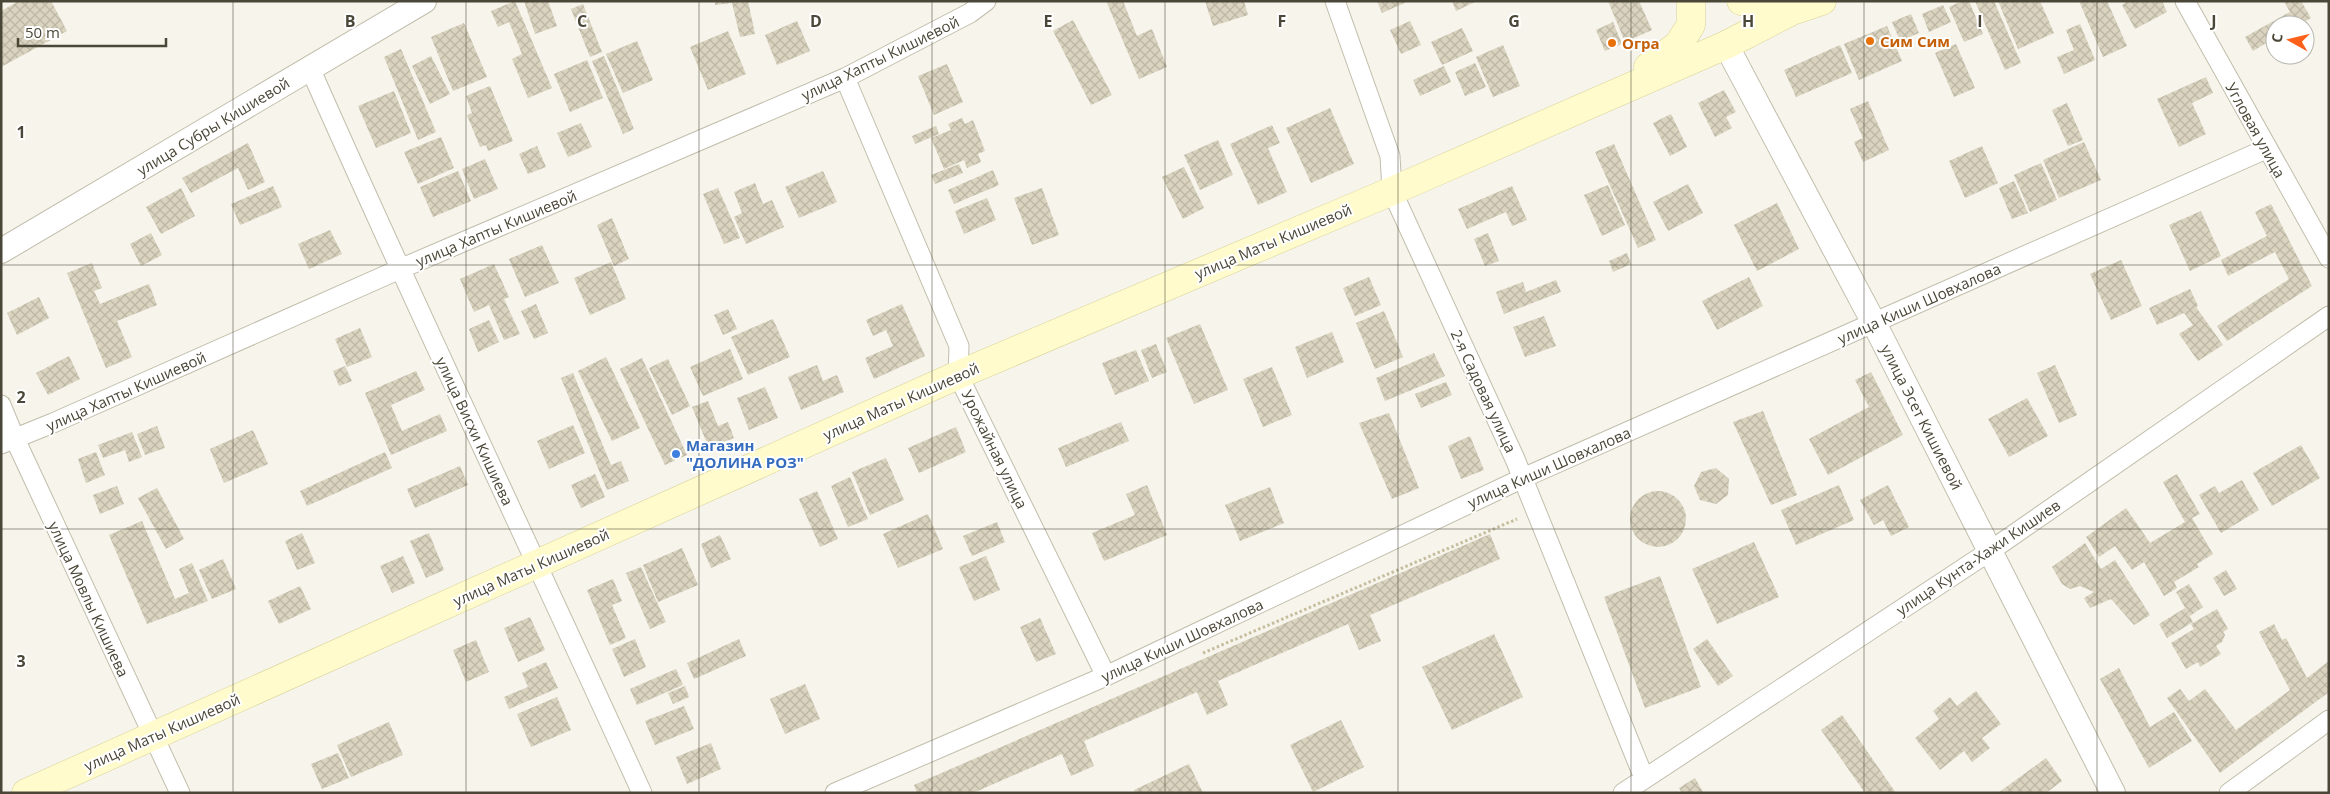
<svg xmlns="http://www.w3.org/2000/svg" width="2330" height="794" font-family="'Open Sans',sans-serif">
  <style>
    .building { fill: url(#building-cross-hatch) }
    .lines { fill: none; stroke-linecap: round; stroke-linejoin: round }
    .minor-casing { stroke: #c2beac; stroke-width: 21 }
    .tertiary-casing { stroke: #c2beac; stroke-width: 26 }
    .secondary-casing { stroke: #d8d298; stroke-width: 29 }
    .path { stroke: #c5bd9d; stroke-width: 3; stroke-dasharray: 2.5 2.5; stroke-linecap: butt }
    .minor { stroke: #fff; stroke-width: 19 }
    .tertiary { stroke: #fff; stroke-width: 24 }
    .secondary { stroke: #fffbcc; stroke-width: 28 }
    .grid { fill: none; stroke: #4b4738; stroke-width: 1; stroke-opacity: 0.55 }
    .food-dot { fill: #e8710a; stroke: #fff; stroke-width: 2 }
    .shop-dot { fill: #3f7fe0; stroke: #fff; stroke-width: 2 }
    .labels { text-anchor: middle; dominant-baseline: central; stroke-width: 4; stroke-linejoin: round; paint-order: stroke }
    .food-label { font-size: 15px; font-weight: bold; fill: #c56008; stroke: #fff; text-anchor: start }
    .street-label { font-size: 15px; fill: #4b4738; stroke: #fff }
    .shop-label { font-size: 15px; font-weight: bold; fill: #366cbe; stroke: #fff; text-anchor: start }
    .grid-label { font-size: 16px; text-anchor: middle; font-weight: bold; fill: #4b4738; stroke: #fff; stroke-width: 4; stroke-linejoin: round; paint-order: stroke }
  </style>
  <defs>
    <pattern id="building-cross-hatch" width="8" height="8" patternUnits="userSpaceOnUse" patternTransform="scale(1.25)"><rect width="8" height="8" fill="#d9d3bf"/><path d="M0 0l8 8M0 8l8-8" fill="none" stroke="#bcb6a5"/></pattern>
  </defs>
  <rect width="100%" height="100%" fill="#f6f4eb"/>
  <path class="building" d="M19 1H51L67 31 1 67V11Z
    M515 1 552 88 528 98 512 59 522 54 509 22 498 27 491 11Z
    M524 1H548L557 26 535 34Z
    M715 1H748L755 34 740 37 732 3 715 5Z
    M1111 1H1123L1137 36 1152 29 1167 67 1139 79 1107 3Z
    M1205 1H1244L1248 15 1213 26Z
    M1377 1H1409L1382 13Z
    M1452 1H1477L1456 11Z
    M1608 1H1639L1652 30 1625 42Z
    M1962 1H1969L1983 34 1964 42 1949 7Z
    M1975 1H1994L2021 63 2005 70Z
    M1998 1H2040L2054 33 2018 49Z
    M2079 1H2107L2127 46 2103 57Z
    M2128 1H2162L2167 12 2135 29 2122 5Z
    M2284 1H2301L2311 18 2299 25H2275V38L2253 51 2245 37 2290 12Z
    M583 4 602 52 590 57 571 9Z
    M1943 5 1951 22 1929 32 1922 14Z
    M1911 14 1919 33 1900 41 1892 22Z
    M1073 20 1112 95 1091 105 1053 31Z
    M797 21 810 51 777 65 765 35Z
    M1410 21 1421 45 1401 54 1390 30Z
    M1613 22 1622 44 1605 51 1596 30Z
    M464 23 487 77 453 91 431 37Z
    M2080 24 2095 60 2064 74 2057 57 2074 50 2066 30Z
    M1887 26 1902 61 1859 80 1844 44Z
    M1462 28 1473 51 1442 65 1431 42Z
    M728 31 746 74 708 90 690 47Z
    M637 41 653 80 623 93 606 54Z
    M1956 44 1975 88 1954 97 1935 53Z
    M1503 45 1520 86 1493 97 1476 57Z
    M1840 45 1852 73 1796 97 1784 70Z
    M401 49 436 132 418 140 384 57Z
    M431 56 450 94 430 104 412 66Z
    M604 56 634 129 623 134 592 61Z
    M587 60 603 98 570 112 554 74Z
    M1475 63 1486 87 1465 96 1455 72Z
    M947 64 963 102 934 115 918 76Z
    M1444 66 1451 82 1420 96 1413 80Z
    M2206 77 2213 93 2192 103 2206 134 2179 147 2157 99Z
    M490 86 513 141 488 151 486 145 480 147 467 115 472 113 466 96Z
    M1724 90 1736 112 1726 117 1732 128 1715 137 1698 103Z
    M394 91 411 133 376 148 358 106Z
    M1868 101 1889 150 1863 162 1854 142 1863 138 1850 109Z
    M2067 103 2083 140 2068 146 2052 110Z
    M1330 108 1354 164 1311 183 1286 128Z
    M1671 114 1687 147 1670 156 1653 123Z
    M962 118 965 124 973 120 985 151 978 154 981 162 967 168 964 160 944 169 931 138 951 130 948 124Z
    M581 123 592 147 568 157 557 133Z
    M1272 125 1280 143 1268 148 1287 192 1258 205 1230 144Z
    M936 126 939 134 915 144 912 136Z
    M441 137 454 168 418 184 404 152Z
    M1218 140 1233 175 1200 190 1184 155Z
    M2084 142 2101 180 2059 198 2043 160Z
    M248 143 265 182 248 190 238 168 191 193 182 178Z
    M1614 144 1656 240 1638 248 1595 152Z
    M537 146 546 167 528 174 519 154Z
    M1982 146 1998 183 1965 198 1949 161Z
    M485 159 498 189 474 199 462 169Z
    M2041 163 2057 200 2030 212 2014 175Z
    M959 164 963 173 935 184 931 175Z
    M1184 167 1204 208 1183 219 1162 177Z
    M993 170 999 185 954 204 948 190Z
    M458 171 471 201 433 217 420 187Z
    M823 171 837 202 799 218 785 187Z
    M2014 181 2028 213 2012 219 1999 188Z
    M755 183 763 204 772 200 784 227 746 244 734 217 742 213 734 192Z
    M1688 184 1703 213 1668 231 1653 202Z
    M1608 185 1625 225 1602 236 1584 195Z
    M273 186 282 207 240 225 231 204Z
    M1512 186 1527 220 1512 226 1506 212 1467 229 1458 209Z
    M181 188 195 216 161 234 146 207Z
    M718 188 740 238 724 244 703 194Z
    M1042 188 1059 235 1032 245 1014 198Z
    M987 198 996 220 964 234 955 211Z
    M1777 203 1799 249 1757 271 1734 225Z
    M2271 204 2312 286 2227 341 2217 326 2289 279 2275 252 2228 276 2221 260 2267 236 2255 212Z
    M2201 211 2221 256 2190 271 2169 225Z
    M612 218 629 259 614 266 597 225Z
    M330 230 342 254 309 269 298 244Z
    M151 233 162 255 141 266 130 244Z
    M1488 233 1499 261 1485 266 1474 239Z
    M542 245 559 283 525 297 509 259Z
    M1627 253 1631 264 1613 272 1609 261Z
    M2121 260 2142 306 2111 320 2090 274Z
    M611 262 626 299 590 315 574 278Z
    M92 263 102 288 94 291 100 304 149 284 157 305 117 321 132 357 106 368 67 273Z
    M494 264 509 297 504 299 520 334 504 340 489 305 474 312 460 279Z
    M1369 277 1381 305 1355 316 1343 288Z
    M1749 277 1763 306 1717 330 1702 301Z
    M1556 280 1561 292 1504 314 1496 292 1523 282 1526 292Z
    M2190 289 2198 306 2196 307 2223 345 2198 361 2179 334 2193 325 2184 313 2157 325 2149 308Z
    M39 297 49 318 17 335 7 313Z
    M536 304 548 333 534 339 521 311Z
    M902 304 925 356 874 379 865 358 893 346 886 330 873 336 866 320Z
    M728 309 737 329 723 335 714 315Z
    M1384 311 1403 357 1375 369 1356 323Z
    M1544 316 1556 346 1525 357 1513 327Z
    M773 319 790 357 748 375 731 337Z
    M489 320 499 342 478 352 469 329Z
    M1200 324 1228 390 1194 404 1166 338Z
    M360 328 372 357 347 367 335 339Z
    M1332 332 1344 362 1307 378 1295 347Z
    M1156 344 1167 372 1152 378 1141 350Z
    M730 349 743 379 703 396 690 367Z
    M1136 350 1149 381 1115 395 1102 363Z
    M1434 353 1445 376 1385 401 1376 378Z
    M69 356 80 379 48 395 36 373Z
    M606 357 640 428 612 441 578 371Z
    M642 358 687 455 665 465 620 369Z
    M668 359 690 406 672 415 649 368Z
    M817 365 823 381 837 375 844 392 801 410 788 377Z
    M2055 365 2077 415 2059 423 2037 373Z
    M345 366 352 381 339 386 333 371Z
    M1272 367 1292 415 1263 427 1243 379Z
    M416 371 425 390 391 405 402 431 440 414 447 431 391 455 365 393Z
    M1871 372 1903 435 1828 475 1809 439 1869 407 1855 380Z
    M573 373 611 465 621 461 629 481 607 490 561 378Z
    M1446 382 1452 395 1421 408 1415 394Z
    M765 387 778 418 749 430 737 398Z
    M2027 398 2048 436 2009 457 1988 419Z
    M708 401 718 426 728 422 734 438 709 448 692 407Z
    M1763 411 1797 495 1771 505 1733 422Z
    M1389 413 1419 488 1392 499 1359 423Z
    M1121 422 1129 441 1066 467 1058 448Z
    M573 425 585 453 549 469 537 441Z
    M157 426 165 448 145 455 137 434Z
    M956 427 966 452 919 473 908 448Z
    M253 430 268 464 224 483 210 449Z
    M132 432 142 457 129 462 125 450 103 458 98 445Z
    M1470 436 1484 470 1461 479 1448 446Z
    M2301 445 2320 478 2272 506 2253 473Z
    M96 452 105 475 86 483 78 459Z
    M385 452 392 468 307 506 300 491Z
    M886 458 904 500 870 515 852 472Z
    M460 466 468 485 415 508 407 489Z
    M1716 468 1729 479 1728 495 1716 504 1700 500 1694 486 1701 472Z
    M595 474 605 497 581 508 571 485Z
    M2177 474 2200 514 2192 518 2213 554 2197 564 2199 567 2174 582 2177 588 2164 596 2144 562 2132 570 2115 546 2099 557 2086 537 2126 508 2150 543 2185 522 2163 482Z
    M850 477 868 519 848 527 831 486Z
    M2242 480 2259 510 2221 533 2199 495 2215 486 2219 493Z
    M1147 485 1167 535 1104 561 1092 533 1135 515 1126 494Z
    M1839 485 1854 520 1796 545 1781 510Z
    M1888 485 1909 527 1891 536 1883 520 1874 525 1860 500Z
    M117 486 124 504 100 514 93 495Z
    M1270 487 1284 523 1240 541 1225 505Z
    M157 488 184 539 166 549 138 498Z
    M1630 519a28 28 0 1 1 56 0a28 28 0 1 1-56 0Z
    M817 491 838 539 820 547 799 499Z
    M928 514 943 549 898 568 883 534Z
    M142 521 175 599 189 593 179 569 192 563 208 601 147 624 109 535Z
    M997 522 1005 542 972 556 963 536Z
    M302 533 315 563 297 570 285 541Z
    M429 533 444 570 426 578 410 541Z
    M1490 534 1500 559 1370 615 1381 641 1359 650 1348 624 1218 681 1228 705 1207 715 1197 692 1084 741 1094 766 1071 776 1062 754 973 793H917L914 785Z
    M720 535 731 559 711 568 701 544Z
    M1754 542 1779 597 1717 624 1692 569Z
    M2085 543 2101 569 2115 560 2150 615 2134 625 2111 599 2090 608 2084 598 2094 592 2080 586 2070 589 2062 584 2052 567Z
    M682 548 698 585 658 602 643 565Z
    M403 556 415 583 392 593 380 566Z
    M986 556 1000 590 974 601 959 567Z
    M223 559 236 589 212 599 199 570Z
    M641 567 666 622 650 629 626 573Z
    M2226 570 2237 589 2224 596 2213 578Z
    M1660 576 1701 687 1645 708 1604 597Z
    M613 579 622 601 612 605 626 638 610 645 587 590Z
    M2189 584 2203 607 2190 616 2176 592Z
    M300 586 311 609 279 624 268 601Z
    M2185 608 2193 622 2167 638 2159 624Z
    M2217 609 2228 629 2223 632 2225 635 2222 642 2216 646 2221 654 2200 667 2198 662 2186 669 2171 643 2194 629 2191 624Z
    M530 617 545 650 518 662 504 628Z
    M1040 618 1056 654 1036 662 1020 627Z
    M2274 624 2282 640 2286 638 2307 678 2329 661V692L2220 773 2167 698 2180 689 2189 701 2205 689 2236 730 2290 690 2259 632Z
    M1494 634 1523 697 1452 730 1422 667Z
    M635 639 646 667 624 677 612 649Z
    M739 639 746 656 694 679 687 663Z
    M1707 639 1733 676 1718 686 1693 649Z
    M476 640 489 672 466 682 453 650Z
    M546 662 558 688 509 709 504 697 528 687 522 673Z
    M2119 668 2150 727 2174 712 2192 741 2149 768 2100 679Z
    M676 669 683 685 637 705 630 689Z
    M805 684 820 719 785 734 770 699Z
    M685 686 689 697 673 704 668 693Z
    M1976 691 2001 724 1982 738 1990 748 1972 762 1964 751 1940 770 1915 738 1939 719 1933 711 1950 697 1957 706Z
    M557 697 571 730 531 747 517 714Z
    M684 706 694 729 655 745 645 721Z
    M1842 715 1896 793H1865L1821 730Z
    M1341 720 1364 767 1313 792 1290 745Z
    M389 722 403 755 351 777 337 745Z
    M711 743 721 769 687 784 676 757Z
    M338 753 349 778 322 789 311 764Z
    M2046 758 2062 781 2046 793H1998Z
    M1189 764 1203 793H1135L1134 790Z
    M1695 778 1703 792 1682 793 1679 788Z"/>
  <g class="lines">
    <g class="minor-casing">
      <path id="minor" d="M1335 1 1390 156 1392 191 1515 459 1644 778
        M2185 1 2329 258
        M310 68C417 311 532 551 642 793
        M845 78 959 346 958 375 1106 676
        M1 405 15 439 180 793
        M1 444 53 423 400 269 845 78 970 13 986 1
        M835 793 1106 676 1523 478 2266 149
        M1623 793 1990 551 2329 316
        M2229 793 2329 720"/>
    </g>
    <g class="tertiary-casing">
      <path id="tertiary" d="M1726 45 1874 323 2113 793
        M1 251 424 1"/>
    </g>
    <g class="secondary-casing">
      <path id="secondary" d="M1741 1 1792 11
        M1648 67 1678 45 1691 25V1
        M26 793 958 375 1392 191 1726 45 1792 11 1822 1"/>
    </g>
    <path class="path" d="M1203 653 1517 519"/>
    <use href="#minor" class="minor"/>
    <use href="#tertiary" class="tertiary"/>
    <use href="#secondary" class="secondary"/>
  </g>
  <path class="grid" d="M233 1V793M466 1V793M699 1V793M932 1V793M1165 1V793M1398 1V793M1631 1V793M1864 1V793M2097 1V793M1 265H2329M1 529H2329"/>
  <g class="food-dot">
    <circle cx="1870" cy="41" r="5"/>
    <circle cx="1612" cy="43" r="5"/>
  </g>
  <circle class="shop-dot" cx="676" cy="454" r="5"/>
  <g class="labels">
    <g class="food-label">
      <text x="1880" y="41">Сим Сим</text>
      <text x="1622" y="43">Огра</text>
    </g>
    <g class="street-label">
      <text transform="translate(880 58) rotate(-26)">улица Хапты Кишиевой</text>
      <text transform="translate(213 126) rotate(-31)">улица Субры Кишиевой</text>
      <text transform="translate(2256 130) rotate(61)">Угловая улица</text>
      <text transform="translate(496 228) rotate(-23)">улица Хапты Кишиевой</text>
      <text transform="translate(1273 241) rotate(-23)">улица Маты Кишиевой</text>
      <text transform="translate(1919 303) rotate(-24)">улица Киши Шовхалова</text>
      <text transform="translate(126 391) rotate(-24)">улица Хапты Кишиевой</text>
      <text transform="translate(1484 391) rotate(65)">2-я Садовая улица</text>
      <text transform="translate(901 401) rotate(-24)">улица Маты Кишиевой</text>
      <text transform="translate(1922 417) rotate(63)">улица Эсет Кишиевой</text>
      <text transform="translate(475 431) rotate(65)">улица Висхи Кишиева</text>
      <text transform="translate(995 449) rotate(64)">Урожайная улица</text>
      <text transform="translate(1549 467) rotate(-24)">улица Киши Шовхалова</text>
      <text transform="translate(1978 557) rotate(-34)">улица Кунта-Хажи Кишиев</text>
      <text transform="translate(531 567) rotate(-24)">улица Маты Кишиевой</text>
      <text transform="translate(89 599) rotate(65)">улица Мовлы Кишиева</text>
      <text transform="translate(1182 640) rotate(-25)">улица Киши Шовхалова</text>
      <text transform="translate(162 732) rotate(-24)">улица Маты Кишиевой</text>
    </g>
    <g class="shop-label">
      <text x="686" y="445">Магазин<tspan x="686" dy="17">"ДОЛИНА РОЗ"</tspan></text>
    </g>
  </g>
  <g class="grid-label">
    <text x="350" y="27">B</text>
    <text x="582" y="27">C</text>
    <text x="816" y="27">D</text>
    <text x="1048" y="27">E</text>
    <text x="1282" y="27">F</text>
    <text x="1514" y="27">G</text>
    <text x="1748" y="27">H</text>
    <text x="1980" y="27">I</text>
    <text x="2214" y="27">J</text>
    <text x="21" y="138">1</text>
    <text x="21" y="403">2</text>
    <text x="21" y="667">3</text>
  </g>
  <rect width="2330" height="794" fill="none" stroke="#4b4738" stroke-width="5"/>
  <g transform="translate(2290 40) rotate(278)"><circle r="24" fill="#ffffff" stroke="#b7b5af"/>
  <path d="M0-4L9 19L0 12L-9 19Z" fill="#ff6019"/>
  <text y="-8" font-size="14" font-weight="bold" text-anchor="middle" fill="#4b4738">С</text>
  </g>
  <path d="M18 38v8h148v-8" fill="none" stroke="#4b4738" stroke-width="2.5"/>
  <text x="25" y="38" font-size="15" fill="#4b4738" stroke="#ffffff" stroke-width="4" paint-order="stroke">50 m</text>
</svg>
